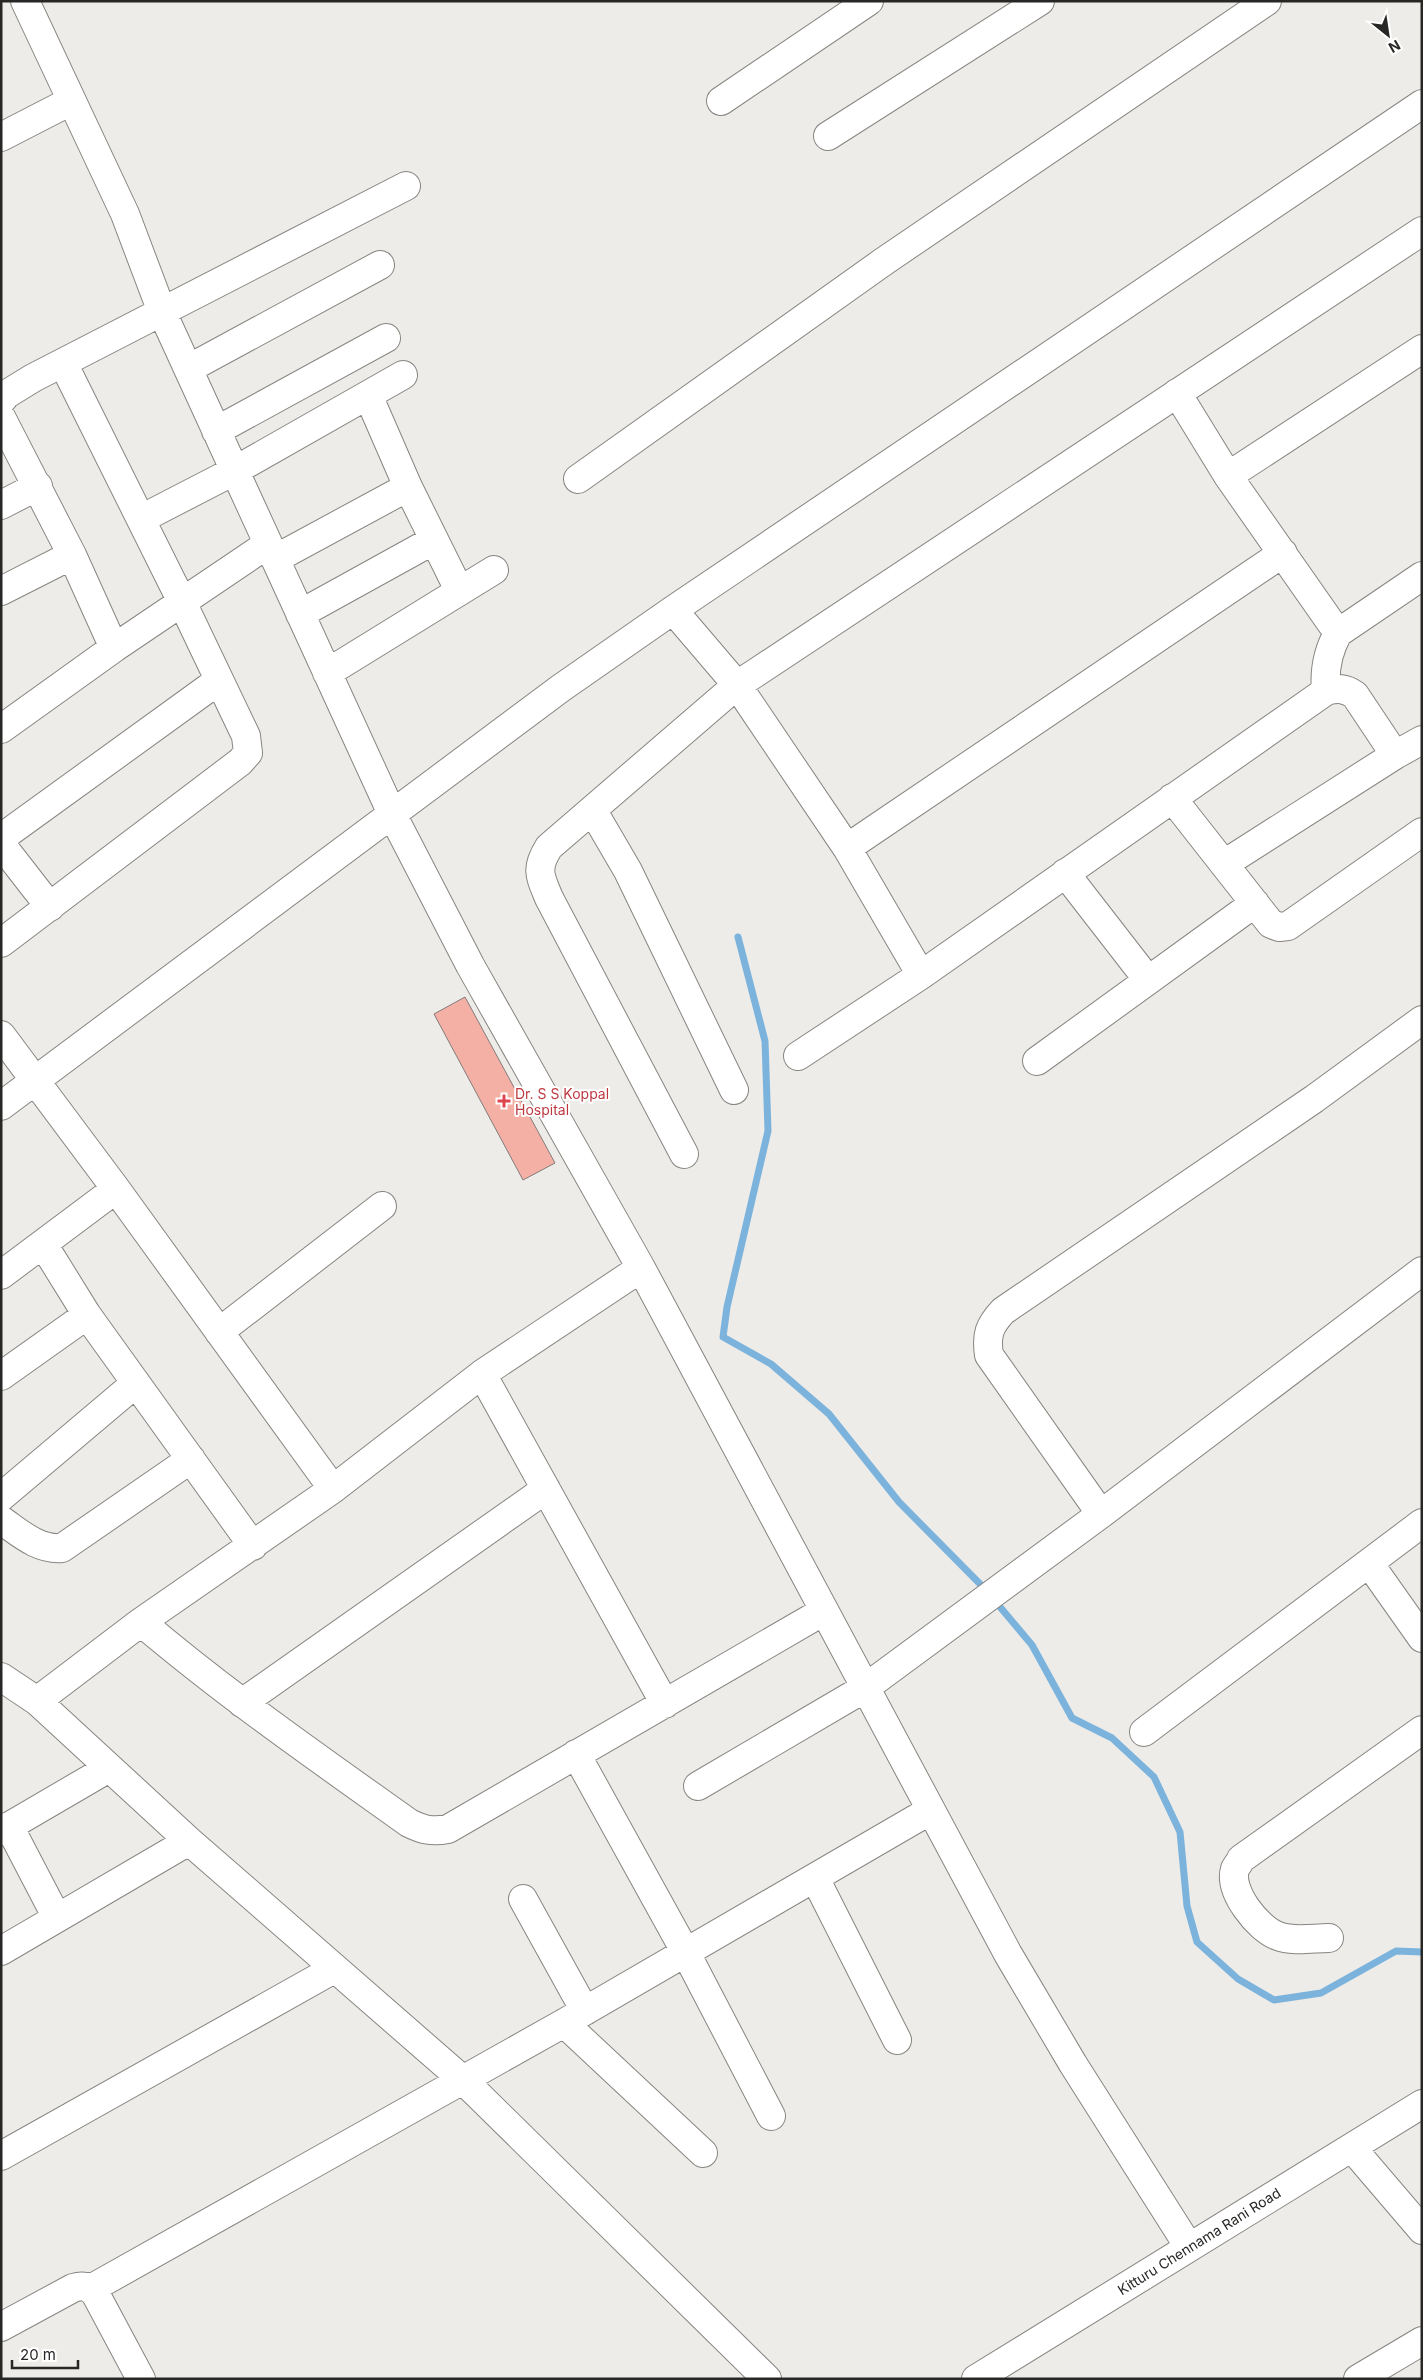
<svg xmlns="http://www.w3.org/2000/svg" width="1423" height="2380" font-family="Inter,sans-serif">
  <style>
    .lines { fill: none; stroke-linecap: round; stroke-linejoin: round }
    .stream { stroke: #7bb3dc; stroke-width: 7 }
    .building { fill: #f5b0a5; stroke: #817c7b }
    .minor-casing { stroke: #878581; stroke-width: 30 }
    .minor { stroke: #fff; stroke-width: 28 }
    .health-dot { fill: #e0444e; stroke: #fff; stroke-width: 2 }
    .labels { text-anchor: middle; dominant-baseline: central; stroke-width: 4; stroke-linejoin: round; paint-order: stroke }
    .health-label { font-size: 14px; fill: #be3a42; stroke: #fff; text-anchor: start }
    .street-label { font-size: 14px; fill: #272725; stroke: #fff }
  </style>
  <rect width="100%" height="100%" fill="#eeece8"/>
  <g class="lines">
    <path class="stream" d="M738 937 765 1041 768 1131 727 1307 723 1337 771 1364 829 1414 899 1502 986 1590
      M995 1601 1032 1645 1072 1718 1112 1738 1154 1777 1180 1832 1187 1906 1197 1942 1238 1979 1274 2000 1321 1993 1396 1951 1422 1952"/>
  </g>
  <path class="building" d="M465 997 555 1163 523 1180 434 1014Z"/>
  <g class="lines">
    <g class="minor-casing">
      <path id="minor" d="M25 1 125 214 162 312 393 816 470 965 641 1268 1008 1954 1073 2064 1189 2247
        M721 101 869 1
        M828 136 1040 1
        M1 137 71 101
        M188 369 380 265
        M1177 393 1228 476 1338 633
        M368 395 408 487 459 590
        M1 401 7 394 33 378 406 186
        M1 417 72 555 114 648
        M216 431 386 338
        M1228 476 1422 349
        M578 479 883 262 1267 1
        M1 505 38 486
        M141 519 234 471 403 375
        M275 559 408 487
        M1 591 72 555
        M673 610 737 685 847 848 921 975
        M300 614 434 540
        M327 673 494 570
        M1326 691C1324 670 1328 651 1338 633L1422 576
        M1 729 114 648 268 544
        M1172 798 1271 924 1279 927 1288 926 1422 832
        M593 811 628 871 734 1090
        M1 838 218 681
        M1 844 50 907
        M847 848 1283 553
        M1224 864 1395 755 1422 740
        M1065 873 1148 980
        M1 943 240 762 248 753 246 736 182 602 63 363
        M1 1035 116 1189 333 1489
        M798 1056 921 975 1326 691C1338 688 1345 688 1355 695L1395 755
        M1037 1061 1255 903
        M1 1106 561 688 673 610 1422 104
        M684 1154 549 898C540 876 535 869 549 847L737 685 757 672 1422 231
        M43 1244 87 1315 253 1546
        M1 1275 116 1189
        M219 1332 382 1206
        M482 1374 665 1704
        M1 1376 87 1315
        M1 1497 136 1383
        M1101 1514 989 1355C986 1335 989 1326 1003 1311L1314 1099 1422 1020
        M1 1520C20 1533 38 1550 62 1548L191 1459
        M1369 1563 1422 1638
        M141 1622C227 1695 318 1758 409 1823 423 1830 432 1832 448 1829L824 1611
        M1 1677 37 1701 189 1841 463 2080 767 2379
        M37 1701 141 1622 333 1489 482 1374 641 1268
        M242 1703 546 1489
        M1144 1732 1422 1523
        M576 1754 686 1953 771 2116
        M698 1786 865 1688 1101 1514 1422 1271
        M9 1826 57 1918
        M1 1831 109 1768
        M815 1878 897 2040
        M523 1899 585 2011
        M1329 1938C1313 1938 1293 1942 1278 1936 1258 1929 1228 1891 1235 1869 1237 1865 1240 1862 1241 1859L1422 1730
        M1 1951 189 1841
        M564 2023 703 2153
        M1352 2148 1422 2230
        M1 2156 334 1969
        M89 2287H94L564 2023 931 1810
        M1 2327 73 2288C83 2285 87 2286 95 2293L141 2379
        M976 2379 1422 2104
        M1358 2379 1422 2341"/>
    </g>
    <use href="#minor" class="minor"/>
  </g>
  <path class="health-dot" d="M501.5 1093.5h5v5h5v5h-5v5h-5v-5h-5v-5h5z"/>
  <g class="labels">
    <g class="health-label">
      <text x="515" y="1093">Dr. S S Koppal<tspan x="515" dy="16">Hospital</tspan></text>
    </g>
    <g class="street-label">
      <text transform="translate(1199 2241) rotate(-32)">Kitturu Chennama Rani Road</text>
    </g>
  </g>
  <rect width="1423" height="2380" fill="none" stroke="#272725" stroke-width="5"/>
  <g transform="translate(1388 35) rotate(150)" stroke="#ffffff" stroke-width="4" paint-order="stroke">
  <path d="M0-4L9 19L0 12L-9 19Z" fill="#272725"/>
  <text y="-8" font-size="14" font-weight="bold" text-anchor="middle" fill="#272725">N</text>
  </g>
  <path d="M12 2360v8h66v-8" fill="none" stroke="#272725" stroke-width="2.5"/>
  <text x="20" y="2360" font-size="15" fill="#272725" stroke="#ffffff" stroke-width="4" paint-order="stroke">20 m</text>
</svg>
